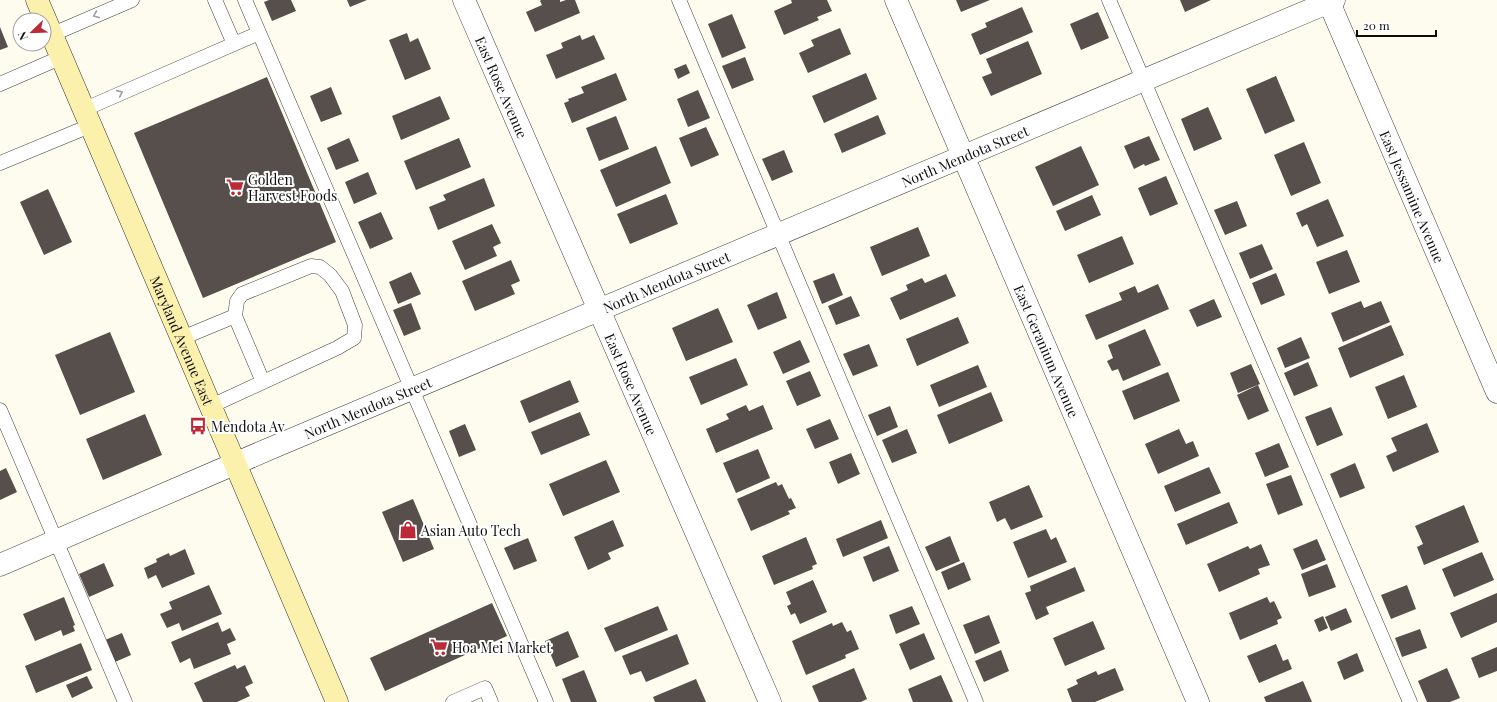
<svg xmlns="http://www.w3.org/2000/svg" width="1497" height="702" font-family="'Playfair Display',serif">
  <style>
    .building { fill: #564f4b }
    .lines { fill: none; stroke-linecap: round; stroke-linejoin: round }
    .service-casing { stroke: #414141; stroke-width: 15 }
    .minor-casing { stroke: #414141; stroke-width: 23 }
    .secondary-casing { stroke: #303030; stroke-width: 23 }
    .service { stroke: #fff; stroke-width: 14 }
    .minor { stroke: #fff; stroke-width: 22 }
    .secondary { stroke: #fcf0ad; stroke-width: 22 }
    .oneway { stroke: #9f9f9f }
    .labels { text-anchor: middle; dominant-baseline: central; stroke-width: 4; stroke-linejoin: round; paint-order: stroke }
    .street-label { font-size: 14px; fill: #0e0e0e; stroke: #fff }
    .poi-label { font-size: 14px; fill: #0e0e0e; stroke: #fff; text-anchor: start }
  </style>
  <rect width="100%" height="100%" fill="#fefbef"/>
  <path class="building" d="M269 0H291L296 11 272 21 264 2Z
    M347 0H367L350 7Z
    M541 0H560V2L566 0H575L580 13 535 32 526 12 542 5 540 1Z
    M791 0H827L832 11 817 17 819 20 784 35 774 11 792 3Z
    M956 0H990L961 12Z
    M1180 0H1211L1185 12Z
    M1022 7 1033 32 980 55 971 34 987 27 985 23Z
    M1098 12 1109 38 1081 50 1070 24Z
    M732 14 746 48 722 58 708 24Z
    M0 27 8 47 0 50Z
    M840 28 851 54 808 73 799 53 814 46 811 40Z
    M407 33 410 42 418 38 431 69 405 80 389 40Z
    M580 35 582 40 594 35 605 59 556 79 546 55 563 48 561 43Z
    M1028 41 1042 74 991 96 982 77 992 73 986 59Z
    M745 57 754 80 732 89 722 66Z
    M686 64 690 73 678 79 674 69Z
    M616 73 627 100 572 123 564 103 569 101 568 99 584 93 581 87Z
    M866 73 877 99 824 123 812 96Z
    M1276 76 1295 121 1265 134 1246 89Z
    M267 77 336 242 203 298 134 133Z
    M331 87 342 114 321 122 310 96Z
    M698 90 710 118 688 127 677 99Z
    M440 96 450 119 401 140 392 116Z
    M1208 107 1222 139 1194 151 1181 119Z
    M878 115 886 134 842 153 834 134Z
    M616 116 629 149 599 161 586 128Z
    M706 127 719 155 691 167 679 138Z
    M1149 136 1160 160 1145 166 1144 164 1134 169 1124 146Z
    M349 138 359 161 336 170 327 148Z
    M459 138 471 167 416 190 404 161Z
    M1304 142 1321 183 1291 196 1274 155Z
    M656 146 671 183 616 207 600 170Z
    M1081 146 1099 185 1053 206 1035 167Z
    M784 150 793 172 772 181 762 159Z
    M368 172 377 194 354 204 345 182Z
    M1166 176 1178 204 1150 216 1138 188Z
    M484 178 495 206 438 230 429 207 446 200 443 195Z
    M48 189 72 242 44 255 20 202Z
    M666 194 678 224 630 244 617 214Z
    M1092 195 1101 215 1065 231 1056 211Z
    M1328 199 1344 236 1317 247 1307 224 1302 227 1296 213Z
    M1237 201 1247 226 1225 235 1214 210Z
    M381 212 393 239 370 249 358 222Z
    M492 224 501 243 493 247 497 256 465 270 452 241Z
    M918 227 930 256 882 276 870 247Z
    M1122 236 1134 264 1089 283 1077 255Z
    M1262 244 1273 269 1250 279 1239 253Z
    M1347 250 1360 282 1329 294 1316 262Z
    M511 260 520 281 511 285 515 294 475 311 462 281Z
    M411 272 421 294 398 304 389 282Z
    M834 273 843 295 822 304 813 281Z
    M1276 273 1285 295 1261 305 1252 283Z
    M946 274 956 296 900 320 890 298 908 290 906 285 922 278 925 283Z
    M1158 284 1169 309 1096 340 1085 315 1122 300 1119 293 1135 286 1138 293Z
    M777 292 787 318 758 330 747 305Z
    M851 296 860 316 836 325 828 306Z
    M1214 299 1222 317 1197 327 1189 310Z
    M1361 301 1364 308 1381 301 1390 322 1343 342 1331 313Z
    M411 303 421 329 404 336 393 310Z
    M718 308 733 342 686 361 672 328Z
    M958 317 969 343 917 366 906 339Z
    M1391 325 1404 355 1350 378 1338 348Z
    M1145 329 1161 365 1123 381 1118 369 1112 371 1107 361 1113 358 1108 345Z
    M110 332 135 392 80 415 55 355Z
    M1301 337 1310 358 1285 368 1277 348Z
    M800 340 810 362 783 374 773 352Z
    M869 344 878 366 853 376 843 354Z
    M736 358 748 385 701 405 689 377Z
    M1308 362 1318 386 1294 396 1284 373Z
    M1251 364 1260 384 1238 393 1230 373Z
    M978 365 987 387 939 407 930 385Z
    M810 371 821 396 797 406 786 381Z
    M1168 372 1180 401 1134 420 1122 391Z
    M1404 375 1417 407 1388 419 1375 387Z
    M570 380 579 402 529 423 520 401Z
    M1258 385 1269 411 1248 420 1237 395Z
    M991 392 1003 421 949 444 937 415Z
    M746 405 749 411 763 405 773 429 716 453 706 429 729 419 726 414Z
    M890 406 898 427 877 436 868 415Z
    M1331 407 1343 435 1317 446 1305 417Z
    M580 412 590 435 541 455 531 432Z
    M145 414 162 455 103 480 86 439Z
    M830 419 839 439 815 449 806 429Z
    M1427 423 1439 452 1393 472 1386 456 1397 451 1391 438Z
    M465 424 476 450 459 457 449 431Z
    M907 429 917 453 892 463 882 440Z
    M1179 429 1186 444 1193 441 1199 456 1158 474 1145 444Z
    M1279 443 1289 467 1265 477 1255 453Z
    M758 449 770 478 736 493 723 463Z
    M851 453 860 474 838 484 829 462Z
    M606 460 620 492 563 516 549 484Z
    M1355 463 1365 488 1340 498 1330 474Z
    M1209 467 1221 493 1175 512 1164 486Z
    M6 468 17 492 0 500V471Z
    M1291 475 1303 505 1278 515 1266 484Z
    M776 482 778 486 782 484 789 499 791 498 796 508 788 511 790 514 751 531 737 499Z
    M1029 485 1043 517 1011 530 1005 518 997 522 989 502Z
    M413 499 434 549 403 562 382 512Z
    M1229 502 1238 523 1186 545 1177 524Z
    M1464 505 1479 542 1424 565 1417 547 1423 544 1415 526Z
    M613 520 624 546 608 553 611 559 588 570 574 537Z
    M881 520 888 538 843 557 836 539Z
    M1046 529 1051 540 1056 537 1067 562 1028 578 1013 542Z
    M950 536 960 561 936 571 925 547Z
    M806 537 817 564 812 566 813 569 774 585 762 556Z
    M528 538 537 561 514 570 504 548Z
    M1317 539 1326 560 1302 570 1293 549Z
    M1261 544 1270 565 1258 569 1260 574 1219 592 1207 564 1248 546 1250 549Z
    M889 546 899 571 873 582 863 557Z
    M185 549 195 574 162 588 156 575 148 579 144 568 157 562 156 559 169 553 170 556Z
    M1482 552 1494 580 1454 597 1442 569Z
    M964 562 971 580 948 590 941 572Z
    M104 563 114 586 89 597 79 574Z
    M1327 564 1336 587 1309 597 1301 574Z
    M1075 567 1085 591 1046 607 1049 614 1036 620 1025 593 1031 591 1030 586Z
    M813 580 827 612 800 624 795 613 791 615 787 606 791 604 786 592Z
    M209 585 222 614 182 631 179 623 167 628 160 614 172 609 169 602Z
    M1407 585 1416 609 1391 619 1381 595Z
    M1497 593V622L1461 638 1450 613Z
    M64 597 75 625 73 626 75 631 63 636 61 630 35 641 23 614Z
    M1267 597 1270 603 1274 601 1282 618 1277 620 1278 624 1240 640 1229 613Z
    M492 603 507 636 385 691 370 658Z
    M658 606 668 630 615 652 604 628Z
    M912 606 920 624 896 634 889 615Z
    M1346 608 1352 622 1331 631 1325 617Z
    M989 615 1000 643 975 654 963 625Z
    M1323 616 1328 628 1319 632 1314 620Z
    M1093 621 1105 649 1065 666 1053 638Z
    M218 622 222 632 230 628 236 640 227 644 231 654 194 669 190 658 180 663 171 642Z
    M842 622 847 632 851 630 859 649 845 655 846 658 806 675 792 641 832 623 833 626Z
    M1420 629 1427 648 1402 657 1395 638Z
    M568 631 579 657 556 667 545 641Z
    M122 633 131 655 115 662 105 640Z
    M924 633 935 659 910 670 899 644Z
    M677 634 689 664 646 682 641 671 630 675 622 656Z
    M81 643 92 670 36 693 25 666Z
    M1276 644 1283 661 1288 659 1292 669 1259 683 1247 656Z
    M1497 647V671L1479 678 1471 658Z
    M1001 650 1009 671 984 682 975 661Z
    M1357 653 1364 671 1344 680 1337 662Z
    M235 665 237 669 245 665 253 683 245 687 250 696 237 702H203L194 683Z
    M854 668 867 699 861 702H819L812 686Z
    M1115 668 1124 690 1095 702H1072L1067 689 1078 684 1076 680 1096 671 1098 675Z
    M1447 668 1460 698 1450 702H1427L1418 681Z
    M584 670 597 702H571L562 679Z
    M941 675 953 702H913L908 689Z
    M87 676 93 688 72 698 66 685Z
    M696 679 706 702H655L653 697Z
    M1303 681 1312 702H1266L1264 697Z"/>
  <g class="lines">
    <g class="service-casing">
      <path id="service" d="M215 0 234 44
        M245 0 546 702
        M679 0 976 702
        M1109 0 1410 702
        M53 34 132 0
        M0 84 62 57
        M85 109 259 33
        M0 163 92 125
        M182 338 235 316 263 382
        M211 406 337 348 354 338 355 325 342 291 330 275 320 267 311 266 242 294 237 301 235 316
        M0 410 125 702
        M453 702 485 688 491 702"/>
    </g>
    <g class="minor-casing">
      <g id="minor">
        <path id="s1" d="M464 0 770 702"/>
        <path id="s2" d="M896 0 1198 702"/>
        <path id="s3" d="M1328 0 1497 392"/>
        <path id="s4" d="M0 565 269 449 1334 0"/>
      </g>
    </g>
    <g class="secondary-casing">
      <g id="secondary">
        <path id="s5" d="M37 0 337 702"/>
      </g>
    </g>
    <use href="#service" class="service"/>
    <use href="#minor" class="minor"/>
    <use href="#secondary" class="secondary"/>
  </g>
  <defs><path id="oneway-chevron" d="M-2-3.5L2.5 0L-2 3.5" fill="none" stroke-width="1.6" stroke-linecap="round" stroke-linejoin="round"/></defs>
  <g class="oneway">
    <use href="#oneway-chevron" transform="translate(96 15) rotate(157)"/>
    <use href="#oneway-chevron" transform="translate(120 93) rotate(-24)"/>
  </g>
  <defs>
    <g id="supermarket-bare" transform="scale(1.38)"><path d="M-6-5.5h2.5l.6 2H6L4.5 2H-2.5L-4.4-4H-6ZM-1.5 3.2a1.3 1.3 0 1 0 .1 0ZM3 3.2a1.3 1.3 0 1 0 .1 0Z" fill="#ba2a37" stroke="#fff" stroke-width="2.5" paint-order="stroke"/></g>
    <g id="bus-bare" transform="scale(1.38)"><path d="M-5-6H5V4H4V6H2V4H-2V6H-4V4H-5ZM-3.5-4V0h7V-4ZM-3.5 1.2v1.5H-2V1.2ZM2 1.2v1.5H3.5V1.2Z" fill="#ba2a37" stroke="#fff" stroke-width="2.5" paint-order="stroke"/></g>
    <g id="shop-bare" transform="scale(1.38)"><path d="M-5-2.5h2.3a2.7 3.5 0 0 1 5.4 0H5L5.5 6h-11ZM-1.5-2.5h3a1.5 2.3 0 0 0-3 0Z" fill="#ba2a37" stroke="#fff" stroke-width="2.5" paint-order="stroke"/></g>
  </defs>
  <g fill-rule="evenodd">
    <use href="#supermarket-bare" x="235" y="187"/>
    <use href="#bus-bare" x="198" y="426"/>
    <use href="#shop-bare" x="408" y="530"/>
    <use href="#supermarket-bare" x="439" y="647"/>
  </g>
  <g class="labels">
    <g class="street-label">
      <text stroke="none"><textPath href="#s1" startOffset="95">East Rose Avenue</textPath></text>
      <text stroke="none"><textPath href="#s4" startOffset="1048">North Mendota Street</textPath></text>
      <text stroke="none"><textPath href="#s3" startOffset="214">East Jessamine Avenue</textPath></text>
      <text stroke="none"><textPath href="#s4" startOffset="724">North Mendota Street</textPath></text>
      <text stroke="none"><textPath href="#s5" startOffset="370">Maryland Avenue East</textPath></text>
      <text stroke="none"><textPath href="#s2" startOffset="382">East Geranium Avenue</textPath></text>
      <text stroke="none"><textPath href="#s1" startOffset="419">East Rose Avenue</textPath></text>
      <text stroke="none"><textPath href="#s4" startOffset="400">North Mendota Street</textPath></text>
    </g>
    <g class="poi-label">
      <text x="248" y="179">Golden<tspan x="248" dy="16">Harvest Foods</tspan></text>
      <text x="211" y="426">Mendota Av</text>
      <text x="421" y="530">Asian Auto Tech</text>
      <text x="452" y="647">Hoa Mei Market</text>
    </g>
  </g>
  <g transform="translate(32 32) rotate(247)"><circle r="19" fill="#ffffff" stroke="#9f9f9f"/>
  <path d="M0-3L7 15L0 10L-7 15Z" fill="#ba2a37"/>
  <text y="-6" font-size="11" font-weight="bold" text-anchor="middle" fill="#0e0e0e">N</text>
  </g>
  <path d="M1357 30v6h79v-6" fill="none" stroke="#0e0e0e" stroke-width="2"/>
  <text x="1363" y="30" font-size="12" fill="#0e0e0e" stroke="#ffffff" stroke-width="3" paint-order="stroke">20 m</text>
</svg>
